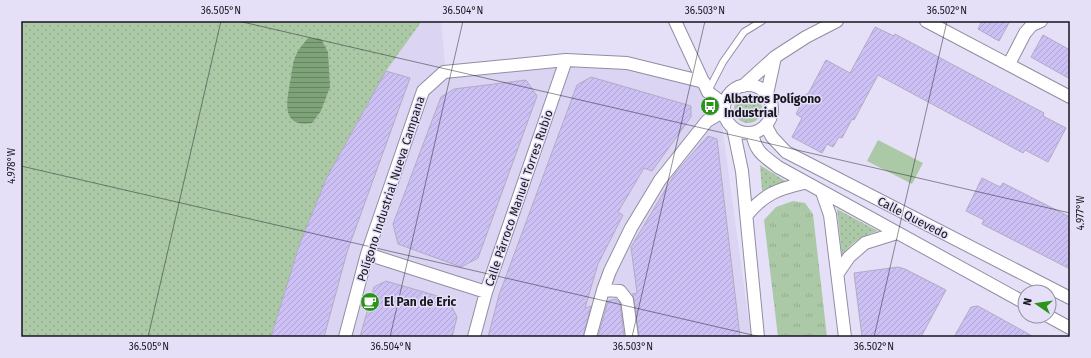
<svg xmlns="http://www.w3.org/2000/svg" width="1091" height="358" font-family="'Fira Sans',sans-serif">
  <style>
    .built { fill: #dbd4f3 }
    .grass { fill: url(#grass-dots) }
    .park { fill: url(#park-tufts) }
    .garden { fill: #acc9a7 }
    .water { fill: url(#water-rules) }
    .building { fill: url(#building-hatch); stroke: #b1acc2 }
    .lines { fill: none; stroke-linecap: round; stroke-linejoin: round }
    .lane-casing { stroke: #928da3; stroke-width: 8 }
    .street-casing { stroke: #928da3; stroke-width: 14 }
    .lane { stroke: #fff; stroke-width: 6 }
    .street { stroke: #fff; stroke-width: 12 }
    .ticks { fill: none; stroke: #17151d; stroke-width: 1; stroke-opacity: 0.45 }
    .labels { text-anchor: middle; dominant-baseline: central; stroke-width: 3; stroke-linejoin: round; paint-order: stroke }
    .poi-label { font-size: 12px; font-weight: bold; fill: #17151d; stroke: #e5e0f8; text-anchor: start }
    .street-label { font-size: 12px; fill: #17151d; stroke: #e5e0f8 }
    .neatline { fill: none; stroke: #17151d; stroke-width: 1.5 }
    .ticks-label { font-size: 10px; text-anchor: middle; fill: #17151d }
  </style>
  <defs>
    <pattern id="grass-dots" width="8" height="8" patternUnits="userSpaceOnUse"><rect width="8" height="8" fill="#acc9a7"/><path d="M2 2h.1M6 6h.1" fill="none" stroke="#93ac8f" stroke-width="1.8" stroke-linecap="round"/></pattern>
    <pattern id="park-tufts" width="24" height="20" patternUnits="userSpaceOnUse"><rect width="24" height="20" fill="#acc9a7"/><path d="M3 7l-1-3M5 7V3M7 7l1-3M15 17l-1-3M17 17v-4M19 17l1-3" fill="none" stroke="#93ac8f"/></pattern>
    <pattern id="water-rules" width="6" height="5" patternUnits="userSpaceOnUse"><rect width="6" height="5" fill="#7ea378"/><path d="M0 2.5h6" fill="none" stroke="#668462"/></pattern>
    <pattern id="building-hatch" width="6" height="6" patternUnits="userSpaceOnUse"><rect width="6" height="6" fill="#cdc0f5"/><path d="M-1 1l2-2M0 6l6-6M5 7l2-2" fill="none" stroke="#afa4d2"/></pattern>
  </defs>
  <rect width="100%" height="100%" fill="#e5e0f8"/>
  <path class="built" d="M422 21H441L446 76 573 65H625L698 87 721 118 751 337H271L299 246 327 177 386 71Z"/>
  <path class="grass" d="M21 21H422L386 71 327 177 299 246 271 337H21Z
    M734 109a14 14 0 1 1 28 0a14 14 0 1 1-28 0Z
    M760 165 787 182 762 191Z
    M837 209 878 231C861 236 854 241 842 255Z"/>
  <path class="park" d="M793 201 805 203 813 214 827 337H778L764 220 776 207Z"/>
  <path class="garden" d="M878 140 923 163 912 184 867 161Z"/>
  <path class="water" d="M308 38 321 39 328 52 330 87 321 111 312 123C282 128 286 104 290 83 292 72 292 61 298 51 301 46 305 42 308 38Z"/>
  <path class="building" d="M982 21H1010L999 41 978 29Z
    M875 27 894 36 895 34 1044 113 1043 116 1066 128 1048 162 1025 150 1023 153 878 75 854 120 852 119 842 138 839 137 833 147 827 144 822 153 792 137 802 118 796 114 806 94H808L826 60 850 73Z
    M1043 35 1070 50V79L1031 57Z
    M386 71 410 78 347 252 324 337H271L299 246 327 177Z
    M591 77 691 106V117L652 171 644 168 618 212 623 215 598 264 585 308 591 306 583 337H488L499 295 577 85Z
    M526 80 537 96 478 258 461 267 398 244 393 224 441 97 454 89Z
    M708 136 717 139 740 337H639L634 299 632 294 637 293 631 247 676 172Z
    M982 178 1000 187 1003 183 1070 217V269L982 224 984 220 966 211Z
    M898 267 905 269 946 290 921 337H862L854 273Z
    M386 281 448 299 457 317 452 337H360L374 287Z
    M616 299 620 303 624 337H598L608 301Z
    M978 306 1034 337H954L971 307Z"/>
  <g class="lines">
    <g class="lane-casing">
      <path id="lane" d="M708 91 723 62 744 32 762 21"/>
    </g>
    <g class="street-casing">
      <path id="street" d="M675 21 708 92 724 104
        M926 21 1070 97
        M1009 64 1025 33 1032 25 1041 21
        M724 109a24 24 0 1 1 48 0a24 24 0 1 1-48 0Z
        M743 86 775 57 806 37 837 21
        M767 94 775 57
        M766 126 772 137 786 152 1070 298
        M733 128 742 171 758 337
        M752 133C756 153 763 155 778 167L1025 303
        M822 192 830 215 845 337
        M747 215C764 194 778 189 804 183
        M367 254 486 292
        M838 273 849 257 865 243 897 233
        M603 290 620 291 627 300 632 337
        M1048 316 1070 328
        M345 337 367 254 423 91 444 72 566 60 627 63 704 82
        M474 337 486 292 566 60
        M590 337 603 290 610 271 631 228 660 180 707 121 724 111"/>
    </g>
    <use href="#lane" class="lane"/>
    <use href="#street" class="street"/>
  </g>
  <path class="ticks" d="M238 21 1070 213M21 166 761 337M148 337 221 21M390 337 463 21M632 337 705 21M874 337 947 21"/>
  <defs>
    <g id="bus-disc" transform="scale(1)"><circle r="9.5" fill="#2b941b" stroke="#e5e0f8"/><path d="M-5-6H5V4H4V6H2V4H-2V6H-4V4H-5ZM-3.5-4V0h7V-4ZM-3.5 1.2v1.5H-2V1.2ZM2 1.2v1.5H3.5V1.2Z" fill="#fff"/></g>
    <g id="cafe-disc" transform="scale(1)"><circle r="9.5" fill="#2b941b" stroke="#e5e0f8"/><path d="M-5.5-4.5H6V0H3Q3 3.5 0 3.5H-2.5Q-5.5 3.5-5.5 0ZM3-3.2v2h1.7v-2ZM-6 4.5H4V6H-6Z" fill="#fff"/></g>
  </defs>
  <g fill-rule="evenodd">
    <use href="#bus-disc" x="710" y="106"/>
    <use href="#cafe-disc" x="370" y="302"/>
  </g>
  <g class="labels">
    <g class="poi-label">
      <text x="724" y="99">Albatros Polígono<tspan x="724" dy="14">Industrial</tspan></text>
      <text x="384" y="302">El Pan de Eric</text>
    </g>
    <g class="street-label">
      <text transform="translate(391 189) rotate(-72)">Polígono Industrial Nueva Campana</text>
      <text transform="translate(519 198) rotate(-71)">Calle Párroco Manuel Torres Rubio</text>
      <text transform="translate(913 218) rotate(27)">Calle Quevedo</text>
    </g>
  </g>
  <rect width="1091" height="358" fill="none" stroke="#e5e0f8" stroke-width="44"/>
  <g transform="translate(1037 304) rotate(283)"><circle r="19" fill="#e5e0f8" stroke="#938fa0"/>
  <path d="M0-3L7 15L0 10L-7 15Z" fill="#2b941b"/>
  <text y="-6" font-size="11" font-weight="bold" text-anchor="middle" fill="#17151d">N</text>
  </g>
  <rect x="22" y="22" width="1047" height="314" class="neatline"/>
  <g class="ticks-label">
    <text x="221" y="14">36.505°N</text>
    <text x="463" y="14">36.504°N</text>
    <text x="705" y="14">36.503°N</text>
    <text x="947" y="14">36.502°N</text>
    <text transform="translate(11 166) rotate(-90)" y="4">4.978°W</text>
    <text transform="translate(1080 213) rotate(-90)" y="4">4.977°W</text>
    <text x="149" y="350">36.505°N</text>
    <text x="391" y="350">36.504°N</text>
    <text x="633" y="350">36.503°N</text>
    <text x="874" y="350">36.502°N</text>
  </g>
</svg>
